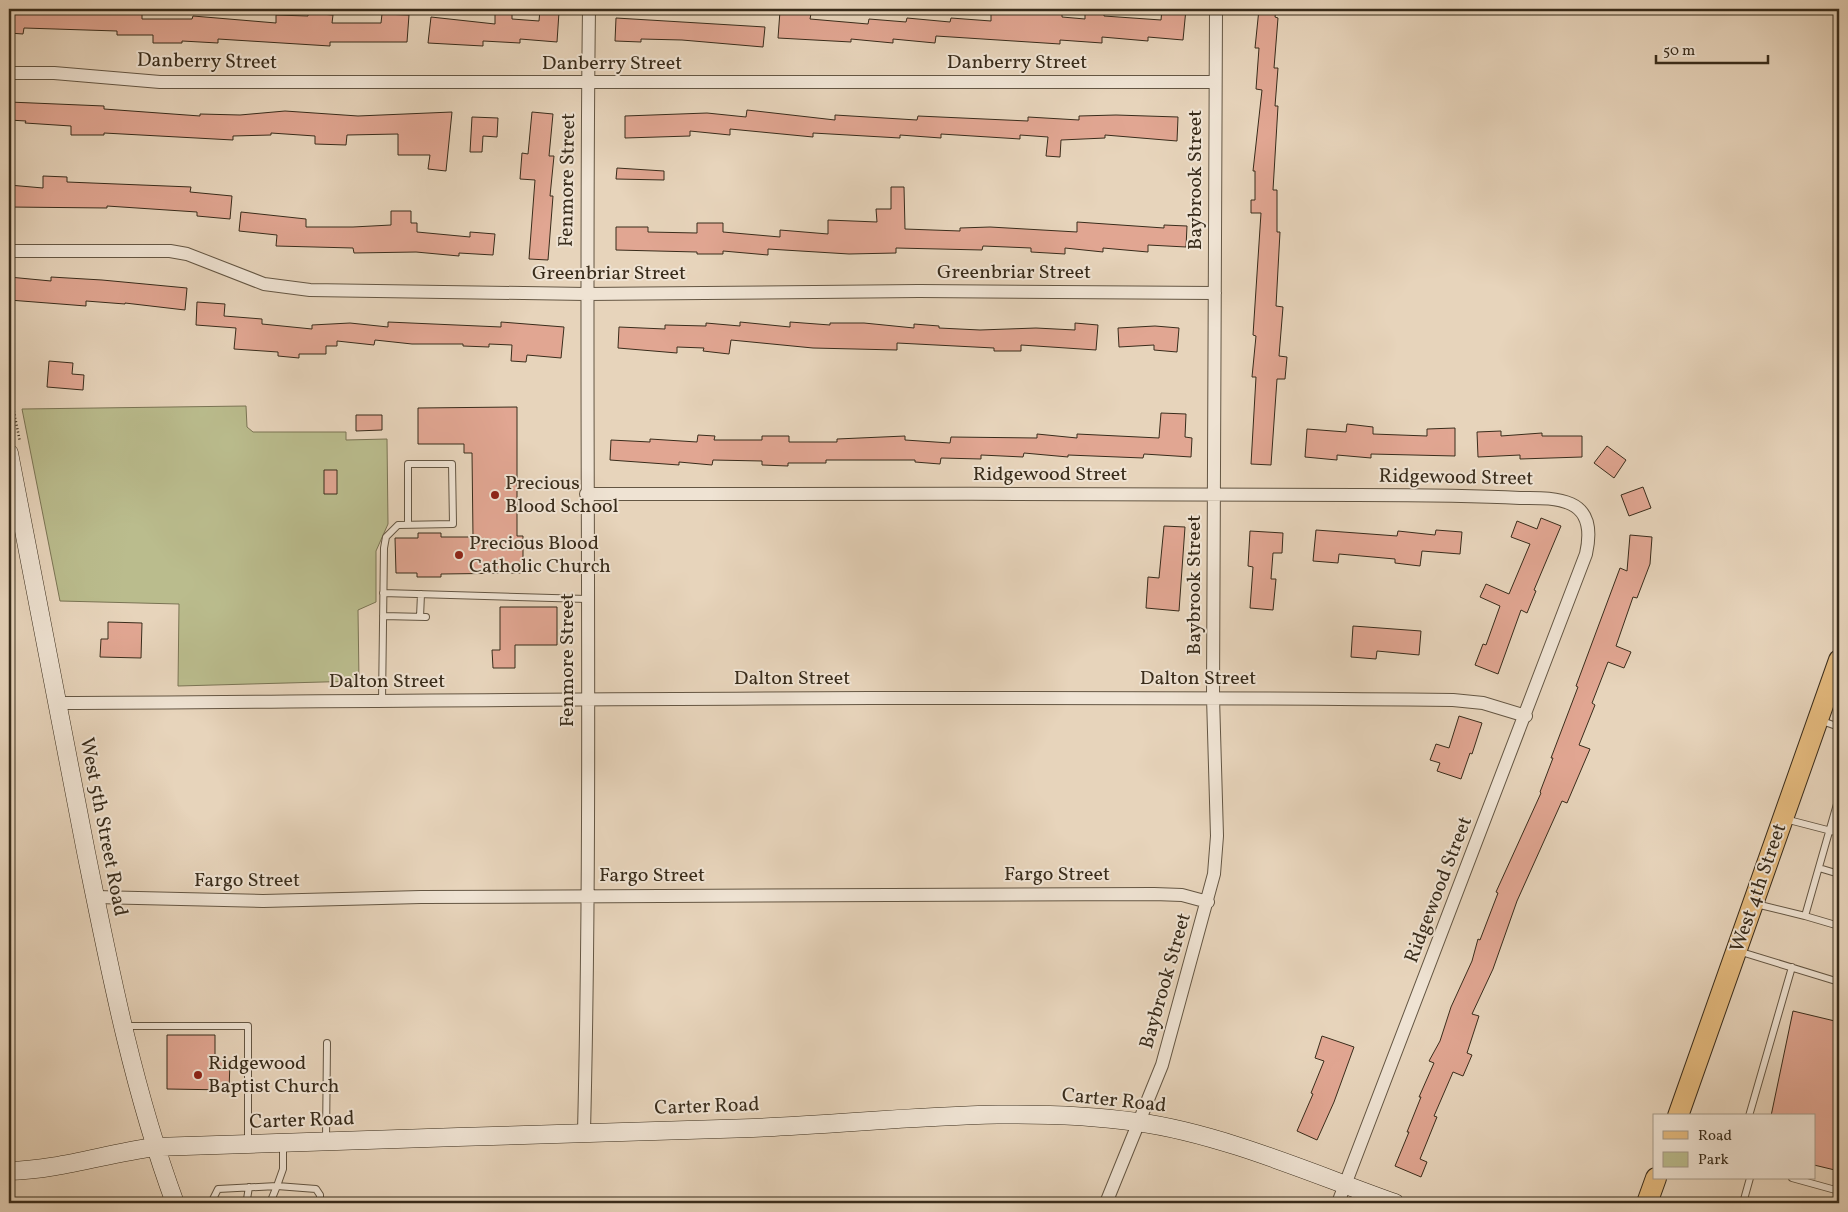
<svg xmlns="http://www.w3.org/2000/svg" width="1848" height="1212" font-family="Vollkorn,serif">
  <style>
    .green { fill: #babc8d; stroke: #7a7454 }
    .building { fill: #e1a692; stroke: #392c1b }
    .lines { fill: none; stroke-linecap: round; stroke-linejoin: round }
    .lane-casing { stroke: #645643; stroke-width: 8 }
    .street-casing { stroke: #645643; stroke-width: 14 }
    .secondary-casing { stroke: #392c1b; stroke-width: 19 }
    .primary-casing { stroke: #392c1b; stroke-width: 22 }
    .path { stroke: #392c1b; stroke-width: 2.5; stroke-dasharray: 1 2.5; stroke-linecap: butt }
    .lane { stroke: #efe3d3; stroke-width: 6 }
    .street { stroke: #efe3d3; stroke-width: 12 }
    .secondary { stroke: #efe3d3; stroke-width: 18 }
    .primary { stroke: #e4ba7e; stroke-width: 20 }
    .poi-dot { fill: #8f2418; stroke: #efe3d3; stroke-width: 2 }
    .labels { text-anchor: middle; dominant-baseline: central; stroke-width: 4; stroke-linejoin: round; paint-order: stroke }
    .street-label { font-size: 20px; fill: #392c1b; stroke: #efe3d3 }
    .poi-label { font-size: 20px; fill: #392c1b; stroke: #efe3d3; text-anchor: start }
  </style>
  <rect width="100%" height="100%" fill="#e7d4bb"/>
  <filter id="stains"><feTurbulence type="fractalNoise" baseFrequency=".004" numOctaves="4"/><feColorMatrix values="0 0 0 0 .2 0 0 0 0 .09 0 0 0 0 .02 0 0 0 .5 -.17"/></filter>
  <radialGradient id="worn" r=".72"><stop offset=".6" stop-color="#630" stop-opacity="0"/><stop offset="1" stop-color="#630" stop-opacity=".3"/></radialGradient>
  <path class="green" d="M246 406 247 427 253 432H346V440L387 439 388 524 376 551V602L358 610 359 681 178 686 179 604 60 601 22 409Z"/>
  <path class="building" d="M9 9 37 12V9L127 12V9H142V19H192L193 16 276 23V15L308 16V13L333 15 332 23H381L382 14 409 15 407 42H330V46L218 39V43L182 41V43H153V35H117V31L24 28 23 34 9 33Z
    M991 9 1062 11V17L1085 19V11L1104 13V16L1161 20 1162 9H1186L1183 40 1148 37V41L1102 37V43L1060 40V44L936 36 935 43 893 39V43L851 39V42L778 38 780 11 811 14 810 19 868 24 869 19 906 22 907 18 950 22 951 18 991 21Z
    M1259 9H1276L1275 17 1278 18 1274 68H1278L1275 106H1278L1273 190H1277V232H1280L1276 306 1283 307 1279 356 1287 357 1285 379H1277L1271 465 1251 464 1256 377H1252L1256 336 1253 335 1261 213H1251V200H1255V171H1253L1262 90 1256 89 1259 48H1255Z
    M495 10H512V19L539 21 540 10 559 12 557 42 520 39V43L483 41V46L428 43 431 17 495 24Z
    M616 18 765 27 763 47 682 40 641 39V42L615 41Z
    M9 102 104 106V109L200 116V114L240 115 285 111 358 116 452 112 446 171 428 169 430 155H398V134L347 135 346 145 315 144V136L271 133V135L233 136V140L104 133V135H71V126L25 123 26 121 9 120Z
    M747 110 835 120V115L917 120 918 116 1028 121V117L1079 120V116L1116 115 1178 117 1177 141 1105 135V138L1061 140 1060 157 1046 156 1048 137 1020 135V139L941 134V138L900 135V138L813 133V137L730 129V135L690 131V136L625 138V116L707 113 746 117Z
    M532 112 553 114 549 156H554L550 196H553L548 260 529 259 535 180 520 179 522 153 528 154Z
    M472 117 498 118 497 137 483 136 482 152H470Z
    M617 168 664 171V180L616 179Z
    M43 176 67 177V182L191 187 190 192 232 196 230 219 197 216V212L107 206V208L9 207V185L43 188Z
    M891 187H904L905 229 960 231V228L990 227 1077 232V222L1164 228V225L1187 226 1186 247 1148 245V252L1103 248V252L1065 248V254L1031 252V248L983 246 982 250 896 248V253L849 254 768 249V255L723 251V254H697V252L616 250V227H648V232L697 233V223H723V232L780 237V230L828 234V220L877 222 876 209H891Z
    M391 211H411V223H417V232L470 237V232L495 234 493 255 459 253V256L416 252 354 253 353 248 276 246 277 235 239 231 241 212 306 219V227H353L391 225Z
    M9 277 51 281V277L102 280 187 288 185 310 125 303V304L86 301V306L9 300Z
    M197 302 225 304 224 316 262 319V324L312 329V325L350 323 388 327V322L501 327V322L564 327 561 358 527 355 526 362 511 361 512 345 489 344V347L463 346V344H412L375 340 374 345 337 341V346H326V354H299V358L278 356V352L234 349 236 328 196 325Z
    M740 322 790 327V322L830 325V323H864L914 328V324L939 326V328L980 330 1036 328 1075 330V323L1098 325 1096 350 1021 345V351H994V348L897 343V350L813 348 731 340 729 354 703 351 704 348 677 347V353L618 348 619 327 665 329V325L706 326V323L740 326Z
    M1155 326 1179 328 1177 352 1154 350V345L1119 347 1118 328Z
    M49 361 73 363 72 374 84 375 83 390 47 387Z
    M517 407V536H523V573L441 574V577H417V573H396L395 538H418V533H441V537H473L472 453H464V444H418V408Z
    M1161 413 1186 414 1185 437 1192 438 1191 457 1144 454 1143 458 1068 455V457L1024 453 1023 457 981 455V459L941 458 940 464 915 462V460H826V463H788V466L762 465V461L713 460 712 465 679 462V465L610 460 611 440 650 442V439L697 442 698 435 715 436 714 440H762V436H789V442H837V439L905 436V440L950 443 951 437 1037 438V434L1077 438V434L1159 438Z
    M356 415H382V430L356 431Z
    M1347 424 1373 427V434L1427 436V429L1455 428V456L1371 454V458L1337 455V460L1305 457 1307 429 1346 432Z
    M1501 431V436L1542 433V436H1582V457L1520 459V455L1478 457 1477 432Z
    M1607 446 1626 460 1614 478 1594 463Z
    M324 470H337V494H324Z
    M1643 487 1651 508 1629 516 1621 495Z
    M1541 518 1561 526 1534 590 1536 591 1527 613 1521 610 1498 674 1475 665 1483 644 1486 645 1500 606 1480 597 1486 584 1509 594 1530 544 1511 537 1517 521 1537 529Z
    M1164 526 1185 527 1179 611 1146 608 1148 577 1159 578Z
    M1316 530 1397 536 1398 531 1435 535 1436 530 1462 532 1460 554 1422 551 1420 566 1395 563V559L1339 554 1338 563 1313 561Z
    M1250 531 1283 533 1282 553H1273L1271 579H1276L1273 610 1250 608 1253 567 1248 566Z
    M1630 535 1652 537 1650 564 1637 598 1633 597 1616 646 1631 652 1624 668 1608 662 1592 703 1595 705 1579 745 1590 749 1567 803 1562 801 1517 901 1493 969 1472 1014 1479 1016 1467 1053 1472 1055 1463 1076 1453 1072 1434 1116 1437 1117 1420 1159 1427 1162 1421 1177 1395 1166 1409 1132H1407L1421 1097H1419L1434 1063 1429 1061 1440 1041 1451 1007 1472 961 1478 939 1480 940 1498 893 1496 892 1541 793 1540 792 1553 758H1551L1578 687 1576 686 1620 568 1627 571Z
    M500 607H557V645H515V668H493L492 650H500Z
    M108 622 142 623 141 658 100 657 101 639H108Z
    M1353 626 1421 631 1419 655 1377 651 1376 659 1351 657Z
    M1459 716 1482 723 1472 754 1470 753 1461 779 1437 771 1440 763 1430 760 1436 744 1449 748Z
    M1793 1011 1839 1022V1171L1814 1165V1116H1771Z
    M167 1035H215V1061L230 1062 229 1090 167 1089Z
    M1322 1036 1354 1047 1334 1102 1317 1140 1297 1131 1313 1094 1311 1093 1324 1061 1315 1058Z"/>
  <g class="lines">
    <g class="lane-casing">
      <path id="lane" d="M383 593 587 599
        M383 616 426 617
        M420 617 421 594
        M382 701 384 548 386 537 398 525 453 524 452 464H408V524
        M1822 721 1839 727
        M1785 819 1839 833
        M1819 868 1839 874
        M1756 904 1805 916 1839 797
        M1805 916 1839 926
        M1738 951 1839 982
        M124 1026H248V1142
        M1749 1116 1792 967
        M326 1140 327 1043
        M283 1144V1169L277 1186 316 1189 320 1195V1203
        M1792 1178 1839 1191
        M247 1199 249 1187
        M211 1203 218 1189 277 1186 270 1203
        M1743 1203 1750 1178"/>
    </g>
    <g class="street-casing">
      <path id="street" d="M9 73H54L160 82H1215
        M9 251H170L187 254 264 284 310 290 586 294 919 291 1215 293
        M586 494C843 494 1100 493 1357 495 1411 495 1465 495 1520 498 1536 498 1556 497 1571 504 1591 513 1590 536 1586 554L1338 1203
        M57 703C522 700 988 695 1453 700L1483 703 1526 716
        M95 897 263 901 421 897 1154 894 1182 895 1208 902
        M584 1132C593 758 584 383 589 9
        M1106 1203 1162 1065 1214 874 1217 836 1213 697 1216 9"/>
    </g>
    <g class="secondary-casing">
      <path id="secondary" d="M9 453C34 586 60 719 86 852 110 971 133 1089 175 1203
        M9 1171C58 1170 105 1154 154 1147 354 1140 553 1134 753 1128 880 1123 1010 1104 1137 1122 1223 1134 1313 1174 1395 1203"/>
    </g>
    <g class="primary-casing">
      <path id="primary" d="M1678 1116 1839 660
        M1647 1203 1656 1178"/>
    </g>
    <path class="path" d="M9 387 20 442"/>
    <use href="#lane" class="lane"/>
    <use href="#street" class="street"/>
    <use href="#secondary" class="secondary"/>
    <use href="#primary" class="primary"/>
  </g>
  <g class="poi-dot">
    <circle cx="495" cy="495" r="5"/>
    <circle cx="459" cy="555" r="5"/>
    <circle cx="198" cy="1075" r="5"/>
  </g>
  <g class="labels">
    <g class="street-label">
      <text transform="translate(207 62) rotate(1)">Danberry Street</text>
      <text x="1017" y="63">Danberry Street</text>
      <text x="612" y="64">Danberry Street</text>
      <text transform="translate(568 180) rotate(-89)">Fenmore Street</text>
      <text transform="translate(1196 180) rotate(-90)">Baybrook Street</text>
      <text x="1014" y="273">Greenbriar Street</text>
      <text x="609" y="274">Greenbriar Street</text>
      <text x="1050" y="475">Ridgewood Street</text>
      <text transform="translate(1456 478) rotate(1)">Ridgewood Street</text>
      <text transform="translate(1195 585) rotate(-90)">Baybrook Street</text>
      <text transform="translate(568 660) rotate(-90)">Fenmore Street</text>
      <text x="792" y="679">Dalton Street</text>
      <text x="1198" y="679">Dalton Street</text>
      <text x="387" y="682">Dalton Street</text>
      <text transform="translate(103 827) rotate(79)">West 5th Street Road</text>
      <text x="1057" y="875">Fargo Street</text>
      <text x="652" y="876">Fargo Street</text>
      <text x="247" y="881">Fargo Street</text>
      <text transform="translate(1759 888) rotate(-71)">West 4th Street</text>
      <text transform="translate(1439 890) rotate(-69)">Ridgewood Street</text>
      <text transform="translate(1166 981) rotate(-74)">Baybrook Street</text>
      <text transform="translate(1114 1101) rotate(6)">Carter Road</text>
      <text transform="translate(707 1107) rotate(-2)">Carter Road</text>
      <text transform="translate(302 1121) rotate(-2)">Carter Road</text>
    </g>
    <g class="poi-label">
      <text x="505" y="484">Precious<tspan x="505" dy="23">Blood School</tspan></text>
      <text x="469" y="544">Precious Blood<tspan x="469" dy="23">Catholic Church</tspan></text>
      <text x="208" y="1064">Ridgewood<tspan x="208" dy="23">Baptist Church</tspan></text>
    </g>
  </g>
  <rect width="1848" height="1212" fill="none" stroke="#e7d4bb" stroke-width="30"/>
  <rect x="10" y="10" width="1828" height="1192" fill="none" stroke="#392c1b" stroke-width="2.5"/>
  <rect x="15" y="15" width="1818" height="1182" fill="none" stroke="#392c1b"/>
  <rect x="1653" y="1114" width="162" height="65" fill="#efe3d3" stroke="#a69a89"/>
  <rect x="1663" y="1131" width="25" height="8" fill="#e4ba7e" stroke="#a69a89"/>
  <text x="1698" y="1140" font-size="15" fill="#392c1b">Road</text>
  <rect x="1663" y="1152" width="25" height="15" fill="#babc8d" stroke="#a69a89"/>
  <text x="1698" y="1164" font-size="15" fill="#392c1b">Park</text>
  <path d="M1656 55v8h112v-8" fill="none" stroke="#392c1b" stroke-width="2.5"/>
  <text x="1663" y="55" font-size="15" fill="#392c1b" stroke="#efe3d3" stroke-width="4" paint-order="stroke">50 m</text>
  <rect width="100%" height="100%" filter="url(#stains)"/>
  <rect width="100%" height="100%" fill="url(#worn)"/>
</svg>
